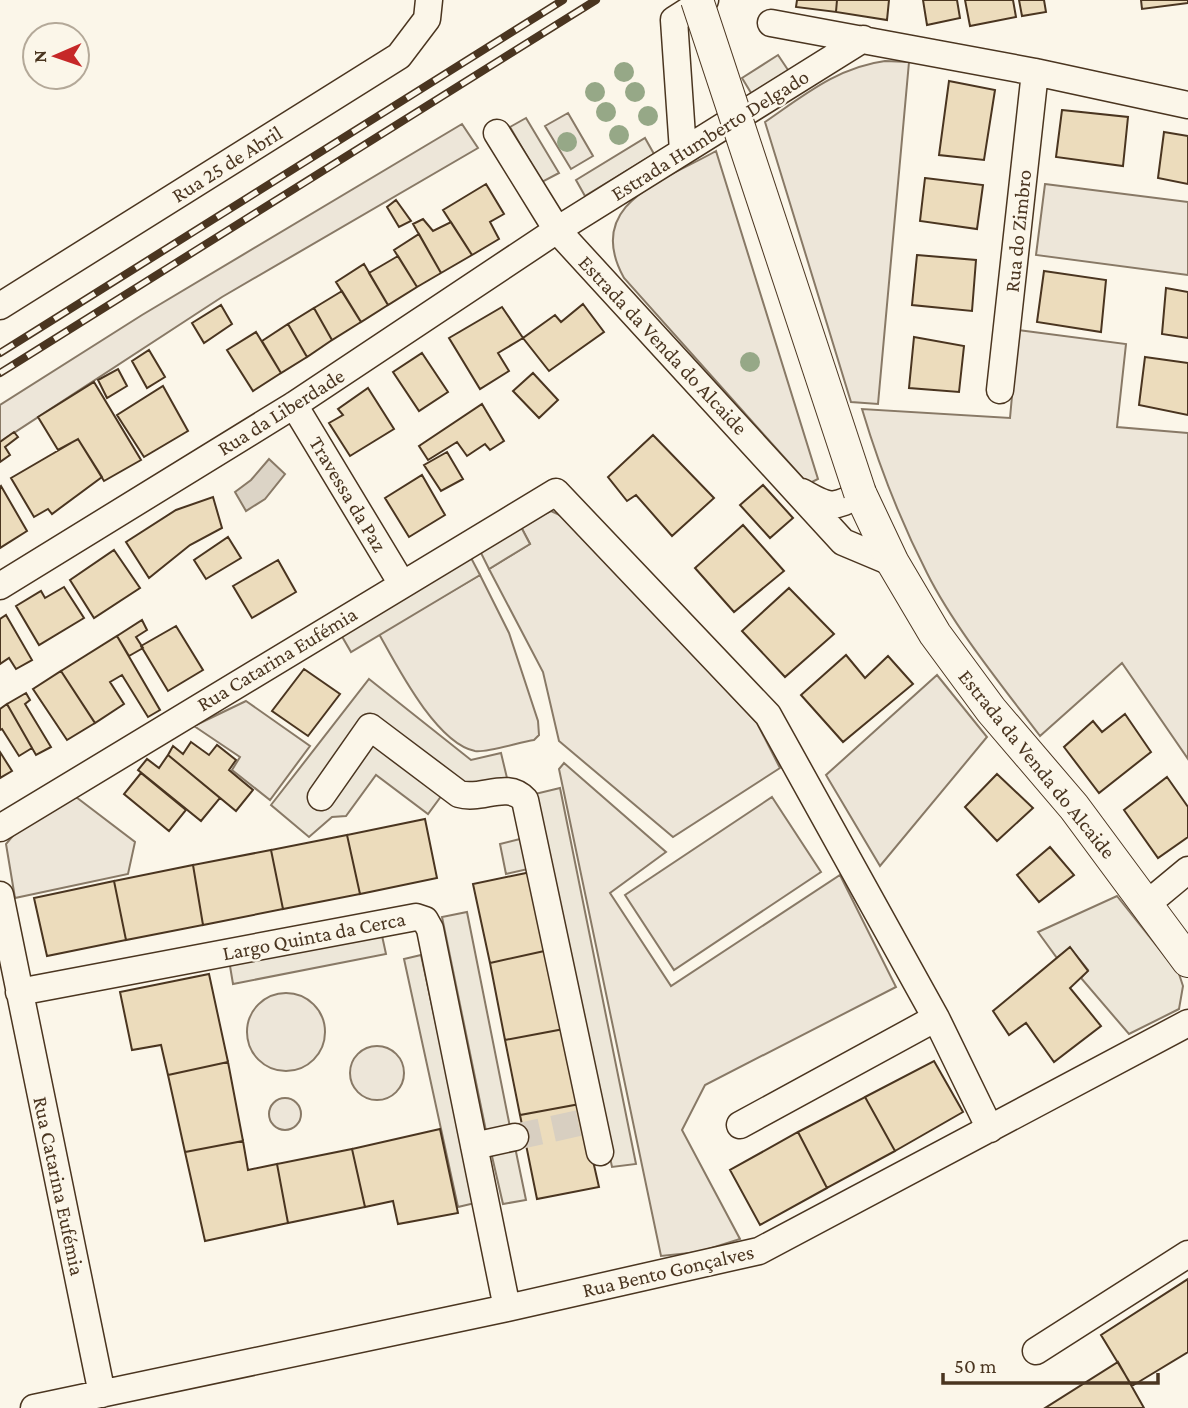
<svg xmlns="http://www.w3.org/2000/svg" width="1188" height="1408" font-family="'Crimson Pro',serif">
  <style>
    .green { fill: #ede6d9; stroke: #887966; stroke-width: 2 }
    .parking { fill: #ede7d9; stroke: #887966; stroke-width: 2 }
    .water { fill: #dcd4c6; stroke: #887966; stroke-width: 2 }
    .building { fill: #ecdcbc; stroke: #4a3520; stroke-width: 2 }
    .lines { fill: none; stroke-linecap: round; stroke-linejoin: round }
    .minor-tunnel { stroke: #d8cfc1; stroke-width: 26; stroke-dasharray: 26 13; stroke-linecap: butt }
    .minor-casing { stroke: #4a3520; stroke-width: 29 }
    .tertiary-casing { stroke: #4a3520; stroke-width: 34 }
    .minor { stroke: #fbf6e9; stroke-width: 26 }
    .tertiary { stroke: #fbf6e9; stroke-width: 32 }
    .rail-casing { stroke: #4a3520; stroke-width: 8 }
    .rail { stroke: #fbf6e9; stroke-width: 5; stroke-dasharray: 16; stroke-linecap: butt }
    .tertiary-bridge-casing { stroke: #4a3520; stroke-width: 34; stroke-linecap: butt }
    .tertiary-bridge { stroke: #fbf6e9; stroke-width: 32 }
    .tree { fill: #96a887 }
    .labels { text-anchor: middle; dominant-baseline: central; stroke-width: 5; stroke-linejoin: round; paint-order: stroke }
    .street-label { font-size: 21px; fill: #4a3520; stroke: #fbf6e9 }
  </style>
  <rect width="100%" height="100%" fill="#fbf6e9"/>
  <path class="green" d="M885 61 909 62 878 404 851 402 765 122C803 96 838 67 885 61Z
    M568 113 593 156 571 169 545 126Z
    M462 124 478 148 222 297 0 442V405L142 315Z
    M716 151 818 479 808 484 624 278C583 204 663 181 716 151Z
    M1045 184 1188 202V275L1036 255Z
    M1018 330 1126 344 1117 427 1188 433V759L1122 663 1040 736C1003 687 954 627 927 573 900 520 879 466 862 409L1010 418Z
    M551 511 564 517 757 723 780 768 673 837 559 741 543 672 489 569 530 544 520 525Z
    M480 575 509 633 538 721 539 735 534 740C520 742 487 753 475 751 436 743 397 666 379 634Z
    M937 675 987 737 880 866 826 775Z
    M246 701 310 746 270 800 232 770 240 757 194 726Z
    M564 763 666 852 610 893 671 986 840 875 896 987 705 1085 682 1130 740 1239 699 1252 661 1256 559 769Z
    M76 797 135 842 128 874 15 898 6 844 16 832Z
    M772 797 821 872 674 970 625 895Z
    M247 1032a39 39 0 1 1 78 0a39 39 0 1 1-78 0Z
    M350 1073a27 27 0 1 1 54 0a27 27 0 1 1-54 0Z
    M269 1114a16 16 0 1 1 32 0a16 16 0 1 1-32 0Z"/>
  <path class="parking" d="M778 55 790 73 753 96 742 78Z
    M526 118 559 173 542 182 510 127Z
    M645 138 654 154 585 196 576 180Z
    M520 525 530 544 489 569 479 549Z
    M469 554 480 575 351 652 340 633Z
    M369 679 471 760 501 753 507 778 468 786 374 743 442 795 428 814 376 775 346 816 332 817 309 837 271 805Z
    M560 788 636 1164 612 1167 535 794Z
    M520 839 528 869 506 874 500 844Z
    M1117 896 1179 974 1183 986 1179 1009 1129 1034 1081 978 1088 970 1070 948 1057 958 1038 932Z
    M467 912 510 1127 486 1131 442 917Z
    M381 931 386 954 233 984 229 960Z
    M421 955 475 1203 458 1207 404 959Z
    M515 1147 526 1200 503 1204 491 1152Z"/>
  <path class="water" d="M269 459 285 474 265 499 246 511 235 492 251 480Z"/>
  <path class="building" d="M797 0H837L836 12 796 7Z
    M837 0H889L887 20 836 12Z
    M923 0H957L960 18 927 25Z
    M965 0H1013L1016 17 970 26Z
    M1019 0H1044L1046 12 1022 16Z
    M1141 0H1188V3L1142 9Z
    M949 81 995 90 984 160 939 155Z
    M1062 110 1128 117 1123 166 1056 157Z
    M1164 132 1188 136V184L1158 178Z
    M925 178 983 185 977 229 920 221Z
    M486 184 504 214 490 222 499 239 472 255 443 210Z
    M396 200 411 221 399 227 387 207Z
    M423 219 433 231 451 222 472 255 441 273 413 224Z
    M419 234 441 273 417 287 394 250Z
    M917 255 976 260 972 311 912 305Z
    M398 256 417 287 388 305 369 273Z
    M364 264 388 305 361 322 336 282Z
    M1044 271 1106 280 1101 332 1037 322Z
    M1166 288 1188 292V338L1162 334Z
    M342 291 361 322 332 340 314 308Z
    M583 304 604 332 549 371 523 338 555 315 561 322Z
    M221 305 232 324 204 343 192 323Z
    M502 307 523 338 498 353 509 371 480 389 449 338Z
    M314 308 332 340 307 357 288 324Z
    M288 324 307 357 281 373 262 341Z
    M256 332 281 373 253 391 227 350Z
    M914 337 964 346 959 392 909 388Z
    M149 350 165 377 147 388 132 361Z
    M422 353 448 392 419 411 393 372Z
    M1145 357 1188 363V415L1139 405Z
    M118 369 127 386 107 398 98 380Z
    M533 373 558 400 539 418 513 391Z
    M94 382 141 460 104 481 78 439 58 450 38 417Z
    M163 386 188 431 144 457 117 415Z
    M368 388 394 429 350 456 329 423 343 415 338 409Z
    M482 404 504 441 490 450 485 444 467 456 457 442 428 460 419 446Z
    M14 432 18 437 5 447 10 455 0 462V442Z
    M653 435 714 498 672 536 636 495 627 501 608 477Z
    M78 439 102 477 52 514 48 509 34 517 11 478Z
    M447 452 463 479 441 491 424 465Z
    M422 475 445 515 409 537 385 498Z
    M763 485 793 518 770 538 740 505Z
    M1 486 27 531 0 548V487Z
    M213 497 222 528 190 545 149 578 126 542 176 510Z
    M743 525 784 571 734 612 695 568Z
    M228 537 241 558 206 579 194 560Z
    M114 550 140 588 94 618 70 580Z
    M278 560 296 592 252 618 233 586Z
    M64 587 84 618 39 645 16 606 41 591 45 598Z
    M789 588 834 634 785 677 742 631Z
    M6 615 32 660 16 669 9 658 0 664V619Z
    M142 620 147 630 136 637 143 648 129 656 117 636Z
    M176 626 203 670 168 691 141 646Z
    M117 636 160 710 148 717 122 675 110 682 124 704 95 723 61 671Z
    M846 655 865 678 888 656 913 684 843 742 801 695Z
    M304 669 340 694 308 736 272 711Z
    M61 671 95 723 67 740 33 689Z
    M26 693 30 700 25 704 51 747 36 755 7 704Z
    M7 704 32 748 19 756 2 729 0 730V709Z
    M1125 714 1151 752 1099 793 1064 747 1093 721 1102 732Z
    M191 742 209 755 217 745 236 760 229 770 253 790 236 811 168 755 173 746 183 754Z
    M0 752 12 771 0 778Z
    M168 755 220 798 201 821 138 770 147 759 159 768Z
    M141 773 186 810 169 831 124 794Z
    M997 774 1033 808 997 841 965 807Z
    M1167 777 1188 807V837L1158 858 1124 810Z
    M425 819 437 878 360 894 347 835Z
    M347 835 360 894 283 909 271 850Z
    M1050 847 1074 875 1039 902 1017 875Z
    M271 850 283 909 203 925 193 865Z
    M193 865 203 925 126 940 114 881Z
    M531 872 549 950 490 963 473 884Z
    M114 881 126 940 47 956 34 898Z
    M1070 947 1088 971 1070 988 1101 1026 1054 1062 1026 1023 1009 1035 993 1011Z
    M549 950 564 1029 505 1040 490 963Z
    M209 974 228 1062 168 1075 161 1045 132 1050 120 992Z
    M564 1029 580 1104 520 1115 505 1040Z
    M934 1061 963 1112 895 1151 865 1097Z
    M228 1062 243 1141 185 1152 168 1075Z
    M865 1097 895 1151 827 1188 798 1132Z
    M580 1104 599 1187 537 1199 520 1115Z
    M440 1129 458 1213 398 1224 393 1201 365 1207 352 1149Z
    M798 1132 827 1188 760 1225 730 1170Z
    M243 1141 248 1170 277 1164 288 1223 205 1241 185 1152Z
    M352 1149 365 1207 288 1223 277 1164Z
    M1188 1279V1352L1132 1386 1101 1335Z
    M1118 1362 1144 1408H1045Z"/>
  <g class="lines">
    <path class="minor-tunnel" d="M515 1137 593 1120"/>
    <g class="minor-casing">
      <path id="minor" d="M771 23 1035 72 1188 105
        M497 133 557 230 843 542 893 563
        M683 151 674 20 705 0
        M0 306 399 56 427 19 429 0
        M1000 390 1035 72
        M294 405 402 584
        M802 492C828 507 834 510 860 493
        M0 586 294 405 557 230 863 39
        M321 797 370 727 459 794C482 801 507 780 525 800L600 1152
        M0 828 556 492 768 715 936 1018 990 1129
        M0 895 102 1394
        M1147 904 1188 870
        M19 992 416 917 425 920 430 929 507 1308
        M740 1125 936 1018
        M474 1146 515 1137
        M1036 1351 1188 1254
        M34 1408 507 1308 759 1251 1188 1023"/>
    </g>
    <g class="tertiary-casing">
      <path id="tertiary" d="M860 493 893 563 935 634 991 710 1074 807 1188 961"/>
    </g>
    <use href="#minor" class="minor"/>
    <use href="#tertiary" class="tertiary"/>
    <g class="rail-casing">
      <path id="rail" d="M0 353 563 0
        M0 373 596 0"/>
    </g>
    <use href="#rail" class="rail"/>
    <g class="tertiary-bridge-casing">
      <path id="tertiary-bridge" d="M697 0 860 493"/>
    </g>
    <use href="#tertiary-bridge" class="tertiary-bridge"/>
  </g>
  <g class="tree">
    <circle cx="624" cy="72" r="10"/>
    <circle cx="595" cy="92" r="10"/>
    <circle cx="635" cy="92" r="10"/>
    <circle cx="606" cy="112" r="10"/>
    <circle cx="648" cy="116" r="10"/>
    <circle cx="619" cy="135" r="10"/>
    <circle cx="567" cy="142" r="10"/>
    <circle cx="750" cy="362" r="10"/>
  </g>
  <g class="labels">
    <g class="street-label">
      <text transform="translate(710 135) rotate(-32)">Estrada Humberto Delgado</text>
      <text transform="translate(227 164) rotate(-32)">Rua 25 de Abril</text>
      <text transform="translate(1018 231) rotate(-84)">Rua do Zimbro</text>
      <text transform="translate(663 345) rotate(47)">Estrada da Venda do Alcaide</text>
      <text transform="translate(281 412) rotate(-32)">Rua da Liberdade</text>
      <text transform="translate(348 494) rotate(59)">Travessa da Paz</text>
      <text transform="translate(277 659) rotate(-31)">Rua Catarina Eufémia</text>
      <text transform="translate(1037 764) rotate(51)">Estrada da Venda do Alcaide</text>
      <text transform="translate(314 936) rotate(-11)">Largo Quinta da Cerca</text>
      <text transform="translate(59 1186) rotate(78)">Rua Catarina Eufémia</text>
      <text transform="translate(668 1271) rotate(-13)">Rua Bento Gonçalves</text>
    </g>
  </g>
  <g transform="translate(56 56) rotate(268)"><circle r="33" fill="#fbf6e9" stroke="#b4a999" stroke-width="2"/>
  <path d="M0-5L12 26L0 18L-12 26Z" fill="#c62828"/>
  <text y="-10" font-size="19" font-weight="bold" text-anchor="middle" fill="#4a3520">N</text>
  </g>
  <path d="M943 1373v10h215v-10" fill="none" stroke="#4a3520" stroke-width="3.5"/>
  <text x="954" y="1373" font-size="21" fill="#4a3520" stroke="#fbf6e9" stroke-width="5" paint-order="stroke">50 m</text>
</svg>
